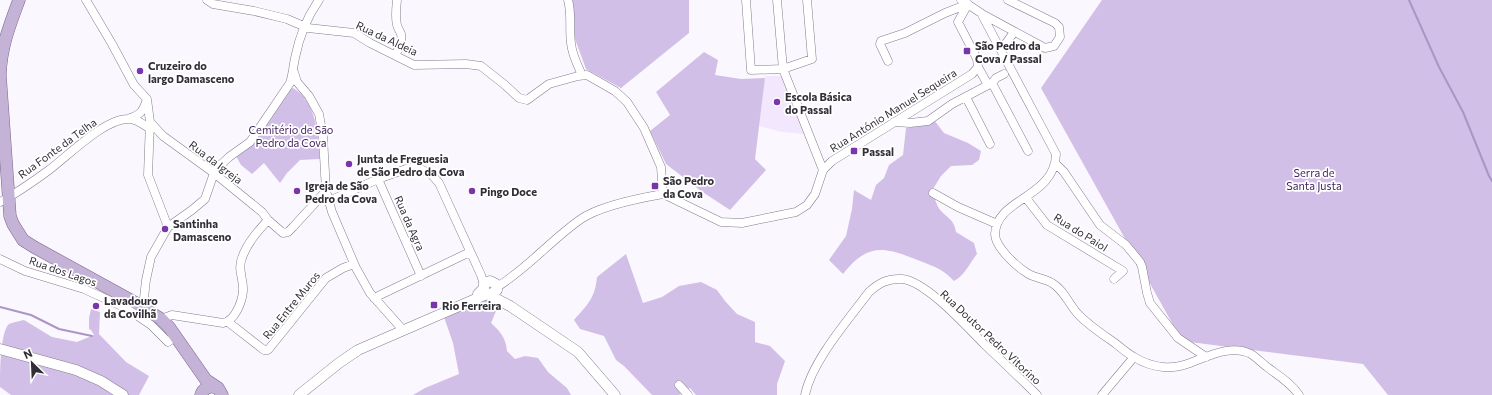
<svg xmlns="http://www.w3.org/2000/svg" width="1492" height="395" font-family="Commissioner,sans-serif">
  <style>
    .built { fill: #f2e7fd }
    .green { fill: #d2bfe7 }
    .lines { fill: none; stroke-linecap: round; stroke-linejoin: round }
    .stream { stroke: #ac94c4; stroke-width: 2 }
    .minor-casing { stroke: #847c8e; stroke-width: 9 }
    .tertiary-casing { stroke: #847c8e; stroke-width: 11 }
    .primary-casing { stroke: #79638e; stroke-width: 13 }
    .minor { stroke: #fff; stroke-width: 8 }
    .tertiary { stroke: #fff; stroke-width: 10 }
    .primary { stroke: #c5b3d7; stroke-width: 12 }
    .poi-dot { fill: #7936ab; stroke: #fff; stroke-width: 1.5 }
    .labels { text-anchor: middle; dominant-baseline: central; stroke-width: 3.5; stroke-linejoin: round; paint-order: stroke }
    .street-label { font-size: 11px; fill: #322e36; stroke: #fff }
    .poi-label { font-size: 11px; font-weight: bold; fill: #322e36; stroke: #fff; text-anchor: start }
    .park-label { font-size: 11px; fill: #462660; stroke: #fff }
  </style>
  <rect width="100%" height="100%" fill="#fbf7ff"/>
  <path class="built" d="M765 76H782L804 134 782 132 759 126Z"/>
  <path class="green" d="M570 0H689V33L621 88 586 69 575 39Z
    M1102 0H1492V395H1388L1363 364 1182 341 1041 88Z
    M704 52 718 60 715 75 741 79 765 78 755 159 766 170 730 210 701 191 666 164 650 131 670 115 656 92Z
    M293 88C317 102 318 135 320 159L300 160 287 173 280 183 264 163 252 174 241 165 236 156 290 89Z
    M934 120 944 133 968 143 981 151 979 160 972 165 951 166 941 176 933 189C934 197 936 205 941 211 949 219 954 220 956 232L974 243 977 254C970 263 964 276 954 281 943 269 935 267 920 261 885 247 868 242 843 274L829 260 846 236 852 209 854 190 871 200 876 185 884 178 889 165 903 155 906 128 919 126Z
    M626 254 643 303 662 297 679 286 701 282 717 290 725 301 737 314 755 322V342L770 346 785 361 777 384V395H696L690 388 679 395H652L624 366 616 360 604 336 580 329 574 320C588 304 595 298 597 277Z
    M485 297 499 304 491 323C500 331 506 338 507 351L515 359 525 356 538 358 548 372 567 388 571 395H413L425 388 459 374 453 343 444 317Z
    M91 309 100 312 99 334 126 362 149 376 139 395H11L0 387C0 373 0 332 9 324 13 322 20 321 24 320L52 337 77 342 94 335 91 330 89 329V318Z"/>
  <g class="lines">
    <path class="stream" d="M1409 0 1439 67 1463 112 1489 176 1492 181
      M0 307 31 315 59 329 92 336"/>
    <g class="minor-casing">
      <path id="minor" d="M86 0 112 44 134 85 147 99 150 122 148 175 168 227
        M207 0 213 4 254 11 287 19 308 28 354 33 370 43 414 65 466 64 481 66 505 85 519 98 527 100 549 84 578 76 587 75 615 91 627 102 644 128 661 167 663 194
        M568 0C572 14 569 29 571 43 572 55 578 66 582 75
        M746 0 751 70 783 69 812 59 807 0
        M777 0 783 69 823 170
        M961 0 981 13 1056 154C1055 198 996 198 995 234 995 247 1016 266 1027 273 1034 278 1044 278 1052 283 1063 289 1069 304 1077 313 1088 325 1102 334 1115 343 1121 348 1128 354 1134 357 1142 362 1154 366 1163 367 1172 368 1182 366 1190 363 1209 356 1231 344 1251 354 1257 358 1262 363 1267 367 1279 376 1291 383 1299 395
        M982 14 1045 48 1054 46 1060 37 1059 27 1055 23 1008 0
        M1001 50 1014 32
        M395 55C399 49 403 42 401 34 400 31 398 29 397 25 395 17 396 9 397 0
        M888 61 880 44 881 41 905 33 945 13 968 4
        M978 67 988 85
        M294 72 297 82 309 96 319 114 323 137 326 191 332 212 356 268 370 293 403 330
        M992 83 1028 151
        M966 97 990 144
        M130 118C140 115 143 111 146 102
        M150 122 163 136 214 173 262 212 268 220 283 233 288 232 293 227 326 191
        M894 122 910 123 928 121 952 104 992 83 996 78 1004 74
        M1056 164 1064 172 1100 225 1126 245 1140 262 1142 267 1147 293 1150 303 1178 338 1206 357
        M378 179 421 276
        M933 193 958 207 997 224
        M663 194 721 222 742 223 796 212 807 205 815 194 823 170 832 161 972 74 978 67 977 59 958 22 968 4
        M1026 198 1047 225 1123 271 1114 279
        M329 201 378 179 409 168H418L431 174 439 183 481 275 484 284
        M0 202C17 193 34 181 49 170 69 155 104 119 128 119 136 118 144 125 150 129
        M0 259 25 271 84 289 126 308 151 325 168 342 176 336
        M497 287C528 268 552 239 581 219 600 206 640 198 663 194
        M374 298 470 252
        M143 307 146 280 151 257 168 227 192 210 205 199 215 170 229 157 250 142 290 83C293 74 293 67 295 58 299 38 307 17 319 0
        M161 319 172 315 223 323C235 321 242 302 243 291 244 280 237 269 242 258 247 243 258 231 268 220
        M228 322 264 350H268L326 278 343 268 354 264
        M679 385 688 395
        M805 395C812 361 848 320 869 292 879 283 888 278 902 279 926 281 967 327 984 344 1002 361 1020 378 1037 395
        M1102 395 1134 357"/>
    </g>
    <g class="tertiary-casing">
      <path id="tertiary" d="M484 290 487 294 510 306 578 352 615 395
        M478 294 484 288V284L490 281 496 284 497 290 491 294
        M0 349 76 370 101 381 123 395
        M299 395 339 363 358 350 487 294"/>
    </g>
    <g class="primary-casing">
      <path id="primary" d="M19 0C9 27 1 47 0 75L10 216 13 224 23 240 34 247 134 302 161 319 169 327 206 380 218 388 222 395
        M201 395C203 389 208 386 214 387"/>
    </g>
    <use href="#minor" class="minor"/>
    <use href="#tertiary" class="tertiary"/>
    <use href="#primary" class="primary"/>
  </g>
  <g class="poi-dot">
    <rect x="963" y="47" width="8" height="8" rx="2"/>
    <circle cx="140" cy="71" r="4"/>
    <circle cx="777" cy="102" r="4"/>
    <rect x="850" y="147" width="8" height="8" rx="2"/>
    <circle cx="349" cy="164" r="4"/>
    <rect x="651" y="182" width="8" height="8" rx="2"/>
    <circle cx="297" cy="191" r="4"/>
    <circle cx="472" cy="191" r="4"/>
    <circle cx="165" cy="229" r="4"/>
    <rect x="430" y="301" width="8" height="8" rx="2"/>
    <circle cx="96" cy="306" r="4"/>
  </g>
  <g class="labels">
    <g class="street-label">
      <text transform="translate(387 38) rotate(25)">Rua da Aldeia</text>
      <text transform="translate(893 110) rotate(-32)">Rua António Manuel Sequeira</text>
      <text transform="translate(57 148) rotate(-36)">Rua Fonte da Telha</text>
      <text transform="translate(216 162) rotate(37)">Rua da Igreja</text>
      <text transform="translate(410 223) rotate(66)">Rua da Agra</text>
      <text transform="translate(1081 232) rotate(32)">Rua do Paiol</text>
      <text transform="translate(63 271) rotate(19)">Rua dos Lagos</text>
      <text transform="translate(291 305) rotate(-51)">Rua Entre Muros</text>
      <text transform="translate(991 337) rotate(43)">Rua Doutor Pedro Vitorino</text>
    </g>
    <g class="poi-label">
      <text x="975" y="45">São Pedro da<tspan x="975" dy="13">Cova / Passal</tspan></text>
      <text x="148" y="65">Cruzeiro do<tspan x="148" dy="13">largo Damasceno</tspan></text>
      <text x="785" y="96">Escola Básica<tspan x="785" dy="13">do Passal</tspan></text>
      <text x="862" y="151">Passal</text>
      <text x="357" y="158">Junta de Freguesia<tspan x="357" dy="13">de São Pedro da Cova</tspan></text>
      <text x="663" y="180">São Pedro<tspan x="663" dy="13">da Cova</tspan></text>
      <text x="305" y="185">Igreja de São<tspan x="305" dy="13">Pedro da Cova</tspan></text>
      <text x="480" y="191">Pingo Doce</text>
      <text x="173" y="223">Santinha<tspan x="173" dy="13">Damasceno</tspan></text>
      <text x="104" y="300">Lavadouro<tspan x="104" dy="13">da Covilhã</tspan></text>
      <text x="442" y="305">Rio Ferreira</text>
    </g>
    <g class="park-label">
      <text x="291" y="129">Cemitério de São<tspan x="291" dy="13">Pedro da Cova</tspan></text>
      <text x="1314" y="172">Serra de<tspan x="1314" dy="13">Santa Justa</tspan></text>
    </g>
  </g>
  <g transform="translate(32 363) rotate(336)" stroke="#ffffff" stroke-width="3" paint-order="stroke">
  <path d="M0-3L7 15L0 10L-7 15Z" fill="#322e36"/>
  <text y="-6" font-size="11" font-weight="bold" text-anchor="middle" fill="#322e36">N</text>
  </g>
</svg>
